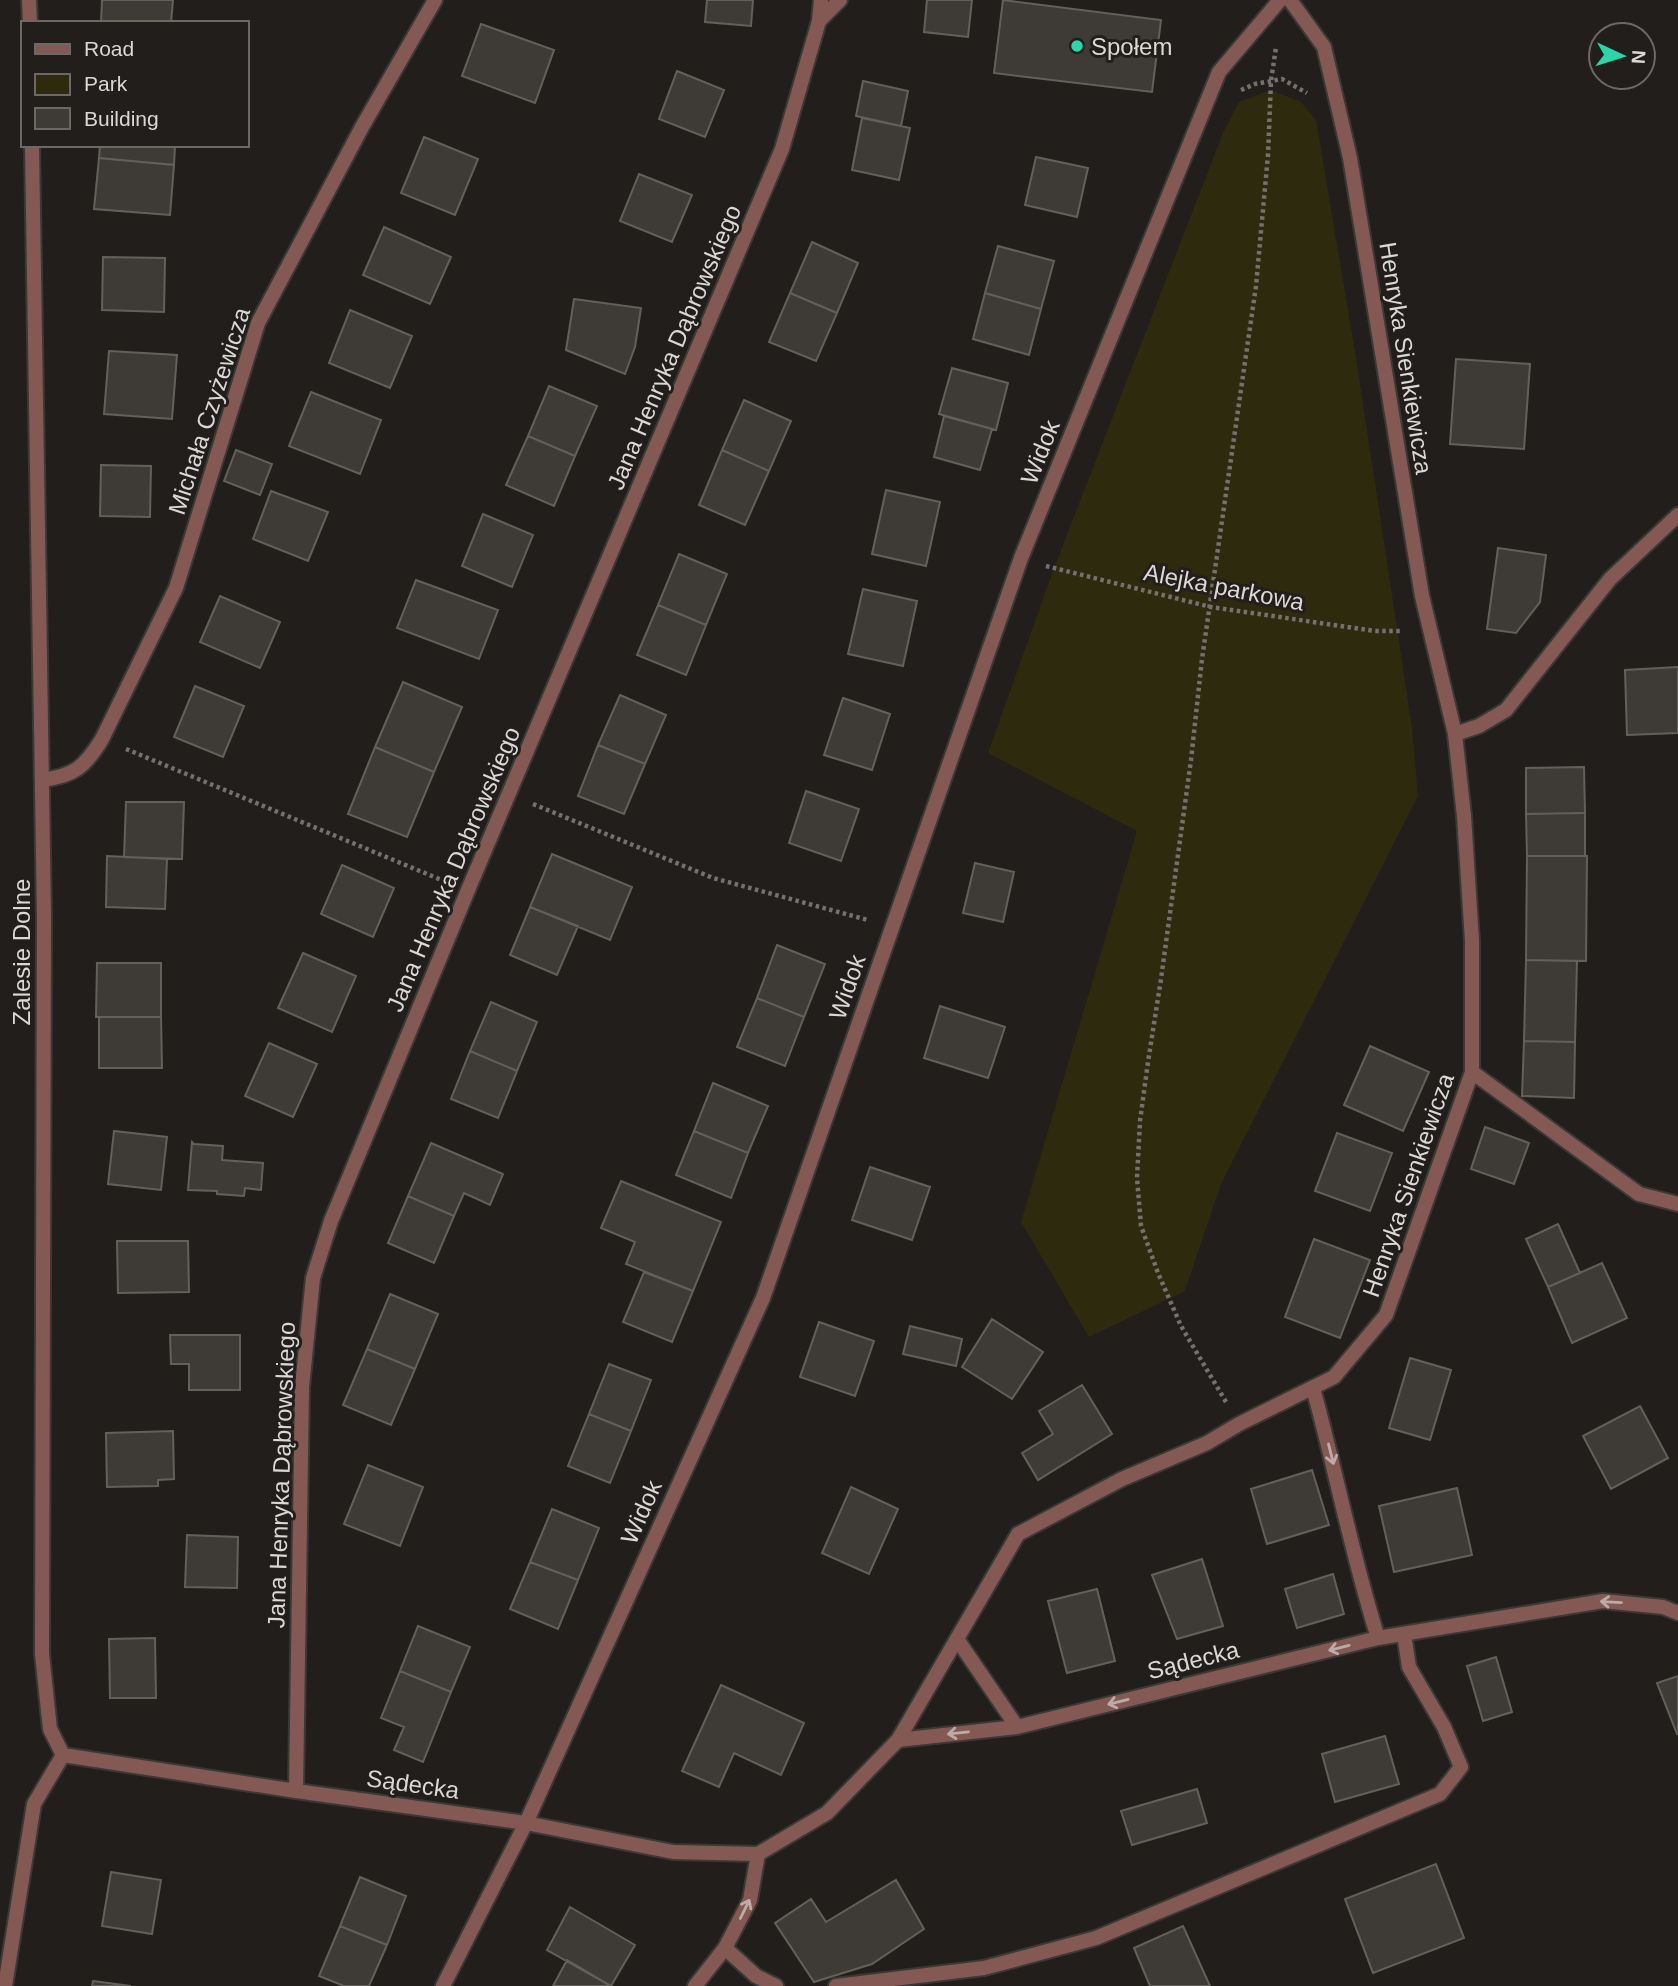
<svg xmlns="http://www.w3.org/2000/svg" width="1678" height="1986" font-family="Arial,sans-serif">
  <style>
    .green { fill: #2e2a0e }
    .building { fill: #3e3b37; stroke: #63605c; stroke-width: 2 }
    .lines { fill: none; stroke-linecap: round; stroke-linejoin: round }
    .service-casing { stroke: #3c3836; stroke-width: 18 }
    .minor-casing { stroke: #3c3836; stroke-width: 18 }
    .tertiary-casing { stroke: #3c3836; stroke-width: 18 }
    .path { stroke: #74716f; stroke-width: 4.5; stroke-dasharray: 3.5 3.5; stroke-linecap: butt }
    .service { stroke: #855953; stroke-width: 14 }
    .minor { stroke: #855953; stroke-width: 14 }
    .tertiary { stroke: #855953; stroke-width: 14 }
    .oneway { stroke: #bcaba8 }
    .poi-dot { fill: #2dd5ab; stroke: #221e1c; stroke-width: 2.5 }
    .labels { text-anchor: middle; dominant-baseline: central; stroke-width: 6; stroke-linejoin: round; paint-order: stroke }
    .poi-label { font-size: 24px; fill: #dad7d6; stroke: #221e1c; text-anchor: start }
    .street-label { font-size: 24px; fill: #dad7d6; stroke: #221e1c }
  </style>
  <rect width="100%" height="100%" fill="#221e1c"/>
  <path class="green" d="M1271 90 1301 102 1316 120 1355 351 1412 727 1418 796 1221 1184 1185 1291 1089 1337 1021 1222 1137 831 988 753 1054 568 1223 133 1239 102Z"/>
  <path class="building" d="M102 0H173L171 23H101Z
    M707 0H753L751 26 705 22Z
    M927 0H972L968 37 924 32Z
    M1003 0 1161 20 1152 92 994 73Z
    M481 24 554 50 535 103 462 76Z
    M677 71 724 90 705 137 659 119Z
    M863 81 908 91 901 126 856 116Z
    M862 118 910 128 899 180 852 170Z
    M424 137 478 159 455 215 401 193Z
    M100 145H175L174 165 99 158Z
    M1036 157 1088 168 1077 217 1025 205Z
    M99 158 174 165 170 215 94 209Z
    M639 174 692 195 672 242 620 221Z
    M384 227 451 257 430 304 363 275Z
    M812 242 858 263 837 313 790 293Z
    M998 246 1054 261 1041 309 985 293Z
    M103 257 165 258 164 312 102 310Z
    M790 293 837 313 816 361 769 342Z
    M985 293 1041 309 1029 355 973 339Z
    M574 299 641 308 635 347 625 374 566 350Z
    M350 310 412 336 390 388 329 363Z
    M109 351 177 355 172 419 104 414Z
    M1456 359 1530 364 1524 449 1450 444Z
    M952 368 1008 383 996 430 939 414Z
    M549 386 597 406 575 456 528 436Z
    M311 392 381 420 360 474 289 446Z
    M744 400 791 421 769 471 722 450Z
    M944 416 992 429 980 470 934 457Z
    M528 436 575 456 554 506 506 485Z
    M236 450 272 464 260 495 224 481Z
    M722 450 769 471 745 525 699 505Z
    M101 465 151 466 150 517 100 516Z
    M886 490 940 502 926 566 872 554Z
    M271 491 328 512 308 561 253 539Z
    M483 514 533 535 512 587 462 566Z
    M1498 548 1546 555 1540 602 1516 633 1487 629Z
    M679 554 727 574 706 625 658 605Z
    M416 580 498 610 479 659 397 628Z
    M863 589 917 601 903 666 848 654Z
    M220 596 280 622 260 668 200 642Z
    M658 605 706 625 686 675 637 655Z
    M1678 667V733L1627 735 1625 670Z
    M403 682 462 707 434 772 375 747Z
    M195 686 244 706 223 757 174 737Z
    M620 695 666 715 645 764 598 745Z
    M843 698 890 714 872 770 824 755Z
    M598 745 645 764 624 814 578 796Z
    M375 747 434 772 407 837 348 814Z
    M1584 767 1585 813 1526 814V768Z
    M806 791 859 809 841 861 789 843Z
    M126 802H184L182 859 124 857Z
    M1585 813V856H1527L1526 814Z
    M552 854 632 887 610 940 530 907Z
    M107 856 167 859 165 909 106 907Z
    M1527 856H1587L1586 961 1526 960Z
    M975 863 1014 872 1003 922 963 913Z
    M342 865 394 888 373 937 321 914Z
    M530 907 578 926 557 975 510 955Z
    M777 945 825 964 804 1017 757 998Z
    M303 953 356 976 332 1032 278 1008Z
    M1526 960 1577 961 1575 1042 1524 1041Z
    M97 963H161V1017H96Z
    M757 998 804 1017 785 1066 737 1047Z
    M491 1002 537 1022 517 1071 470 1051Z
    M940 1006 1005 1027 988 1078 924 1058Z
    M99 1017H161L162 1068H99Z
    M1524 1041 1575 1042 1574 1098 1522 1096Z
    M269 1043 317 1064 293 1117 245 1096Z
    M1370 1046 1429 1072 1403 1131 1344 1105Z
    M470 1051 517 1071 498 1118 451 1099Z
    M713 1083 768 1106 748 1153 694 1131Z
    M1485 1127 1529 1143 1514 1184 1471 1169Z
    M114 1131 167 1137 161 1190 108 1184Z
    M694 1131 748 1153 731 1198 676 1175Z
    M1337 1133 1392 1153 1370 1211 1315 1191Z
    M192 1142 194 1144 223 1146 222 1160 263 1163 261 1190 245 1188 244 1196 217 1194V1191L188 1190Z
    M431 1143 503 1174 490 1205 464 1193 454 1216 408 1196Z
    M870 1167 930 1187 912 1240 852 1220Z
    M621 1181 721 1222 693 1291 626 1264 635 1242 601 1228Z
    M408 1196 454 1216 434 1263 388 1243Z
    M1558 1224 1580 1273 1548 1287 1526 1239Z
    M1314 1239 1370 1260 1340 1338 1285 1317Z
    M117 1241H188L189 1292 118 1293Z
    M1602 1263 1627 1318 1572 1343 1548 1287Z
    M644 1272 693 1291 672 1342 623 1322Z
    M390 1294 438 1314 415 1369 367 1349Z
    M992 1319 1043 1352 1012 1399 962 1367Z
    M819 1322 874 1341 855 1396 800 1377Z
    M910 1326 962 1339 956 1366 903 1354Z
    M170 1335H240V1390H189V1364H171Z
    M367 1349 415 1369 391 1425 343 1405Z
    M1410 1358 1451 1370 1430 1440 1389 1428Z
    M609 1364 651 1380 631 1431 589 1414Z
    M1082 1385 1112 1434 1038 1480 1022 1453 1053 1434 1039 1411Z
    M1640 1406 1668 1458 1611 1489 1583 1436Z
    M589 1414 631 1431 610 1483 568 1466Z
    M173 1431 174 1479 158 1480V1486L107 1487 106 1433Z
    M368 1465 423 1487 400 1546 344 1524Z
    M1312 1470 1329 1525 1267 1544 1251 1489Z
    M851 1487 898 1509 869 1574 822 1553Z
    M1457 1488 1472 1555 1394 1572 1379 1506Z
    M552 1509 599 1528 578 1580 530 1562Z
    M187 1535 238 1537 237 1588 185 1587Z
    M1202 1559 1223 1626 1177 1639 1152 1575Z
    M530 1562 578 1580 558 1629 510 1609Z
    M1333 1574 1344 1614 1297 1628 1285 1589Z
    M1097 1589 1115 1661 1067 1673 1048 1601Z
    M418 1626 470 1647 451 1692 400 1671Z
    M155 1638 156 1698H110L109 1639Z
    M1496 1657 1512 1712 1483 1721 1467 1666Z
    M400 1671 451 1692 423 1762 394 1750 404 1727 381 1718Z
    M1678 1676V1734H1677L1657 1683Z
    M721 1685 804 1723 781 1775 734 1753 719 1787 682 1771Z
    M1385 1736 1399 1784 1335 1802 1322 1754Z
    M1197 1789 1207 1823 1132 1845 1121 1811Z
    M1436 1864 1464 1938 1373 1973 1345 1899Z
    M111 1872 161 1880 152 1934 102 1926Z
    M360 1877 406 1896 387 1945 340 1926Z
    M896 1880 924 1929 872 1964 814 1982 775 1923 811 1899 826 1922Z
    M570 1907 635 1945 611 1986 547 1950Z
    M340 1926 387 1945 369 1986H344L319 1976Z
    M1183 1926 1210 1986H1150L1134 1948Z
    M567 1960 611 1986H553Z
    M93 1981 131 1986H92Z"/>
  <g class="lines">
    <g class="service-casing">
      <path id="service" d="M1472 1072 1639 1194 1678 1204"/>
    </g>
    <g class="minor-casing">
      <path id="minor" d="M29 0 30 23
        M819 21 840 0
        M32 145 44 918 42 1654 50 1729 63 1755
        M42 780C74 776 85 767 102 739L176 588 258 323 362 127 435 0
        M1313 1388C1336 1471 1352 1556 1378 1638
        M957 1639 1017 1727
        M898 1740 1017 1727 1378 1638 1603 1601 1663 1607 1678 1613
        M63 1755 296 1791 526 1823
        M296 1791 302 1387 313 1278 331 1221 468 890 782 149 819 21 821 0
        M725 1948 756 1976 776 1986
        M5 1986 34 1804 63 1755
        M695 1986 725 1948 750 1900 758 1854
        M836 1986 984 1968 1096 1938 1440 1794 1461 1767 1444 1727 1409 1667 1404 1634"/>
    </g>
    <g class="tertiary-casing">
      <path id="tertiary" d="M1455 734 1479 726 1506 710 1610 579 1678 515
        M526 1823 673 1852 758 1854 827 1813 898 1740 1018 1534 1122 1479 1207 1443 1239 1424 1334 1377 1386 1315 1472 1072V941L1464 816 1455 734 1422 596 1350 158 1324 47 1290 0
        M443 1986 526 1823 763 1298 1021 558 1219 72 1280 0"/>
    </g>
    <path class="path" d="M1241 90 1255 84 1282 79 1307 93
      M1046 566 1211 607 1375 631H1402
      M126 749 444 881
      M533 804 713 878 868 920
      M1226 1402 1181 1326 1158 1273 1141 1226 1137 1178 1140 1121 1148 1062 1161 979 1191 760 1202 659 1256 286 1268 155 1271 81 1276 47"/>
    <use href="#service" class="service"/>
    <use href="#minor" class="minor"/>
    <use href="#tertiary" class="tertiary"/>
  </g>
  <defs><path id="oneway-shaft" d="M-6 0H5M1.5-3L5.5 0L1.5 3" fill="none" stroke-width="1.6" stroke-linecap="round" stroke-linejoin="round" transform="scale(1.75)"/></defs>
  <g class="oneway">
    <use href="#oneway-shaft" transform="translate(1331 1454) rotate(76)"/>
    <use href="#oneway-shaft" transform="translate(1611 1602) rotate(-177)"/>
    <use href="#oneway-shaft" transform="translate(1339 1648) rotate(166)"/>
    <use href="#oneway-shaft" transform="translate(1118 1702) rotate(166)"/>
    <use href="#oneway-shaft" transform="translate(958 1733) rotate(174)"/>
    <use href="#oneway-shaft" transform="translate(745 1909) rotate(-64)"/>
  </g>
  <circle class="poi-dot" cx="1077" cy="46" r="7"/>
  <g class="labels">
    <g class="poi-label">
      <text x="1091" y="46">Społem</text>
    </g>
    <g class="street-label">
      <text transform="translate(674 347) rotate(-67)">Jana Henryka Dąbrowskiego</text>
      <text transform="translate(1406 358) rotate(81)">Henryka Sienkiewicza</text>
      <text transform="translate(209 411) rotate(-72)">Michała Czyżewicza</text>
      <text transform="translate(1040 452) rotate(-68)">Widok</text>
      <text transform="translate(1224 587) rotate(11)">Alejka parkowa</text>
      <text transform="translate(453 869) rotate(-67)">Jana Henryka Dąbrowskiego</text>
      <text transform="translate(21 952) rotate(-90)">Zalesie Dolne</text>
      <text transform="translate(847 987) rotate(-71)">Widok</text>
      <text transform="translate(1408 1185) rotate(-71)">Henryka Sienkiewicza</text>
      <text transform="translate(281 1475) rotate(-88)">Jana Henryka Dąbrowskiego</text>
      <text transform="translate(641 1512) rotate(-66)">Widok</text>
      <text transform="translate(1193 1660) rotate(-14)">Sądecka</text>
      <text transform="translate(413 1784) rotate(8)">Sądecka</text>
    </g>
  </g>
  <rect x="21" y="21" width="228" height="126" fill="#221e1c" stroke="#6c6866" stroke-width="2"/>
  <rect x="35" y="44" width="35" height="10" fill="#855953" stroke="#6c6866" stroke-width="2"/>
  <text x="84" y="56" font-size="21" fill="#dad7d6">Road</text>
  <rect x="35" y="74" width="35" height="21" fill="#2e2a0e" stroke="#6c6866" stroke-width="2"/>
  <text x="84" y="91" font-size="21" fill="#dad7d6">Park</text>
  <rect x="35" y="108" width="35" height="21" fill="#3e3b37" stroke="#6c6866" stroke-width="2"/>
  <text x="84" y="126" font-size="21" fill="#dad7d6">Building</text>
  <g transform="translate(1622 56) rotate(94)"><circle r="33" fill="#221e1c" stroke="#6c6866" stroke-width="2"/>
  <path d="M0-5L12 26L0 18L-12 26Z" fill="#2dd5ab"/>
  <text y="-10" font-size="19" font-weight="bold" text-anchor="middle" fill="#dad7d6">N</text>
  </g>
</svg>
